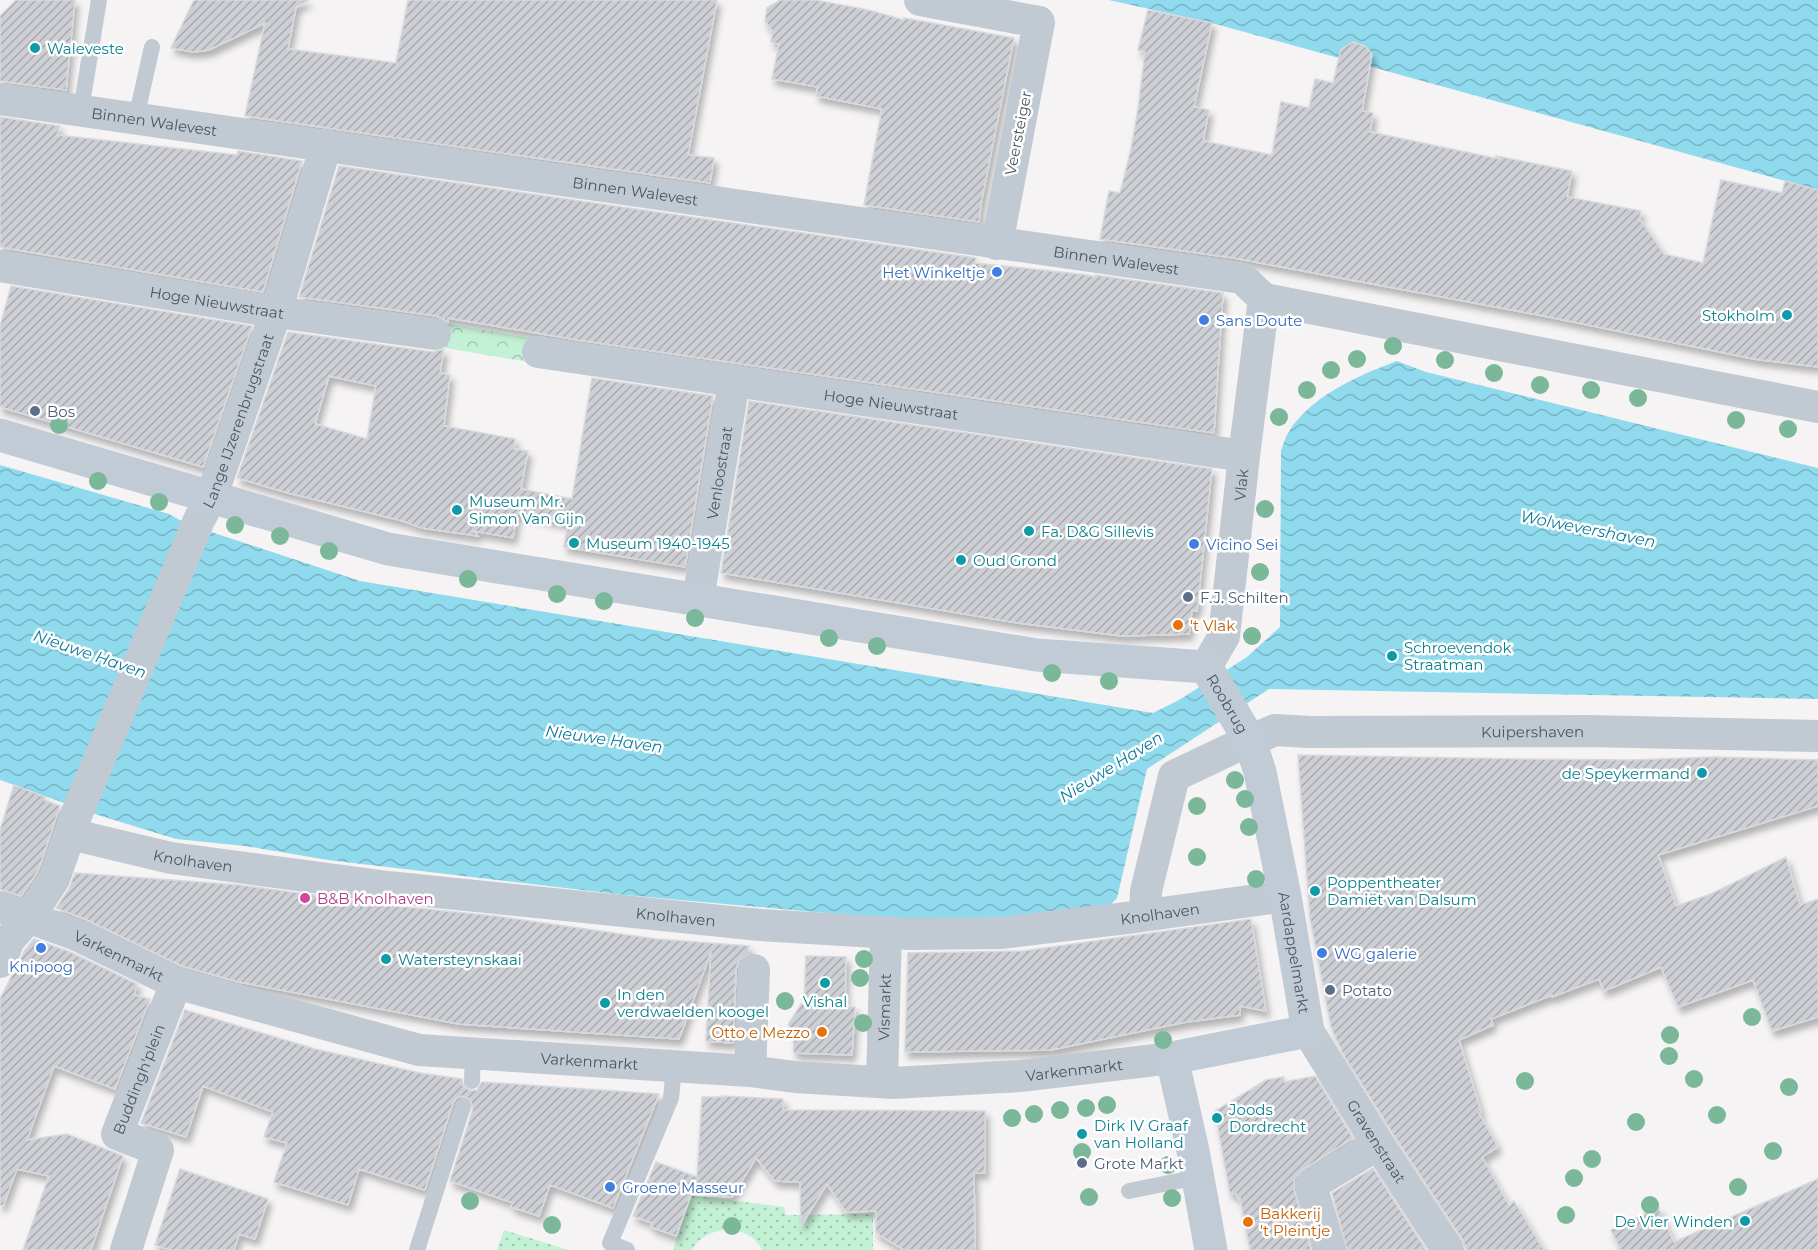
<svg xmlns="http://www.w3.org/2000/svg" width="1818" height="1250" font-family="Montserrat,sans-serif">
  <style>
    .park { fill: url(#park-crowns) }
    .garden { fill: url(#garden-dots) }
    .water { fill: url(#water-waves) }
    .building { fill: url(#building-hatch); stroke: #d7d9de; stroke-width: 1.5; fill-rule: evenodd; filter: url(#shadow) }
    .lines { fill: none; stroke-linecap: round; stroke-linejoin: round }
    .lane { stroke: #c1cad2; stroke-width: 16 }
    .street { stroke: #c1cad2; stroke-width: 32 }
    .secondary { stroke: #c1cbd6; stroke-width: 33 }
    .tree { fill: #7bb799 }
    .culture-dot { fill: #0f9aa8; stroke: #fff; stroke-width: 2 }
    .shop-dot { fill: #3f7fe0; stroke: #fff; stroke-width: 2 }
    .service-dot { fill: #5c6f8a; stroke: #fff; stroke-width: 2 }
    .food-dot { fill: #e8710a; stroke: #fff; stroke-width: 2 }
    .hotel-dot { fill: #d1479c; stroke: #fff; stroke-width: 2 }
    .labels { text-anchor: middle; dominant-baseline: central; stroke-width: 5; stroke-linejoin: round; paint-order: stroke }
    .culture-label { font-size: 15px; fill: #0d838f; stroke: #fff; text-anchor: start }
    .street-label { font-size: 15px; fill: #4a5661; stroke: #fff }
    .shop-label { font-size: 15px; fill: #366cbe; stroke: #fff; text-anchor: start }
    .service-label { font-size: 15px; fill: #4e5e75; stroke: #fff; text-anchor: start }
    .food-label { font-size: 15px; fill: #c56008; stroke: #fff; text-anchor: start }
    .hotel-label { font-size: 15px; fill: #b23c85; stroke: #fff; text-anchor: start }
    .water-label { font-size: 16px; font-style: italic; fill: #0c7c9b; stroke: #fff }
  </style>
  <defs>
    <pattern id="park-crowns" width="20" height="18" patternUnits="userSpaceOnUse" patternTransform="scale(1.5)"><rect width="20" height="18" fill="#c3f1d5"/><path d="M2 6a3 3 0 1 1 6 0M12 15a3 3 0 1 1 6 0" fill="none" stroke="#a0c6b0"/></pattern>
    <pattern id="garden-dots" width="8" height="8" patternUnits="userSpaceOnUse" patternTransform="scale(1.5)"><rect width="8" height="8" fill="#c3f1d5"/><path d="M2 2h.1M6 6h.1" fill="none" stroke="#a0c6b0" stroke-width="1.8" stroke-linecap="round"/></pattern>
    <pattern id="water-waves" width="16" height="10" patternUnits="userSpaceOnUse" patternTransform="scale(1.5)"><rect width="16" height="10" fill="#90daee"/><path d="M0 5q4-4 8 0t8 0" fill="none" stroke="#78b4c4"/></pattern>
    <pattern id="building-hatch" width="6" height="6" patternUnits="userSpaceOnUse" patternTransform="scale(1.5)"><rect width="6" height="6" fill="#cdcfd5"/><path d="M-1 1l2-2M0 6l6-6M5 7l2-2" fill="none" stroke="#a8abb0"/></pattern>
    <filter id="shadow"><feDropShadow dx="3.5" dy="6" stdDeviation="3" flood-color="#0004"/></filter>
  </defs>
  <rect width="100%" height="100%" fill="#f5f3f3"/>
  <path class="park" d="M444 323 536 339 534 363 440 347Z"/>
  <path class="garden" d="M691 1195 784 1207 786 1215 873 1214V1250H762C748 1222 707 1224 692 1250H673Z
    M504 1230 569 1250H497Z"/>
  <path class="water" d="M1109 0H1818V190L1212 23Z
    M1397 361 1426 372 1818 468V699L1269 689 1147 769 1117 898 1109 906 1034 916 913 921 625 895 328 860 245 846 176 839 98 815 0 780V465L169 514 187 524 360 581 1153 713 1179 700 1247 657 1280 627 1281 451C1283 445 1285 438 1288 433 1309 397 1359 375 1397 361Z"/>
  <path class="building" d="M16 0H75L66 90 0 81V16Z
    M194 0H309L296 7 288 49 396 63 408 0H717L688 155 714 158 710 183 245 116 265 23 209 50 193 52 171 48Z
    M780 0H815L868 10 904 20V18L1014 38 981 204 979 222 864 205 882 109 816 96 818 87 772 79 779 44 771 42 773 32 765 21 767 8Z
    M1148 10 1212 23 1194 107 1209 110 1203 141 1272 155 1281 102 1309 108 1315 79 1333 83 1341 49 1353 42 1365 46 1372 54 1362 111 1373 113 1370 132 1499 159 1496 156 1572 171 1567 197 1641 211 1639 221 1642 222 1664 254 1703 263 1721 180 1782 193 1785 181 1818 190V367L1754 359 1544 316 1234 258 1100 239 1109 191 1120 193 1131 149 1138 109 1145 52 1138 50Z
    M0 117 60 126 57 135 237 155 238 151 302 161 263 292 0 247Z
    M339 166 976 258 975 263 1088 275 1095 277V275L1223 293 1214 433 578 340 448 318V322L437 316 299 297Z
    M11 286 252 326 203 467 0 407V326Z
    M288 332 433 352 444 349 440 373 450 375 444 426 515 439 514 449 528 451 521 489 572 499 592 378 713 396 685 567 564 547 568 524 517 513 513 538 474 531 478 536 422 528 403 521 288 493 237 478ZM329 376 376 386 367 439 315 424Z
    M749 401 1212 469 1197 611 1192 610 1189 634 1122 636 1018 623 721 573Z
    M1298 755 1521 759 1632 760 1714 757 1818 760V806L1658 855 1676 906 1711 894 1786 857 1800 905 1818 899V1017L1772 1031 1753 980 1678 1007 1661 967 1604 991 1599 979 1552 997V995L1491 1019 1493 1025 1459 1040 1481 1112 1479 1113 1498 1147 1482 1157 1509 1205 1514 1201 1544 1250H1466L1463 1240 1393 1134 1343 1054 1331 1027 1310 918Z
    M14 785 45 797 44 800 60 806 38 871 21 896 0 889V830Z
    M75 873 240 885 386 905 495 916 656 939 749 946 748 954 739 960 736 969 733 1043 706 1041 711 952 679 1039 459 1024 239 982 182 966 85 919 56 908 69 889Z
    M1251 919 1266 1011 1240 1006V1015L1186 1022 1051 1050 905 1052 908 953 1023 951Z
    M34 939 70 952 137 984 134 995 150 999 115 1089 54 1066 27 1140 67 1134 123 1156 91 1250H23L49 1176 17 1169 3 1206 0 1205V999L25 950Z
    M806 956 846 957 845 1006 855 1007 852 1055 794 1053 793 1031 788 1025 801 1004 804 1005Z
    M185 1010 315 1049 420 1073 462 1079 463 1086 471 1091 477 1090 482 1082 659 1094 613 1208 550 1185 539 1216 511 1207 513 1203 450 1181 473 1109 470 1099 461 1096 456 1098 453 1103 425 1190 359 1169 348 1205 274 1182 287 1143 264 1137 273 1112 203 1086 186 1137 141 1123Z
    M1315 1076 1353 1138 1302 1170 1294 1179V1190L1311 1250H1250L1240 1198 1238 1199 1236 1193 1230 1194 1215 1111 1266 1080 1284 1077V1082Z
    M722 1096 783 1099V1110L985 1111V1173H974L975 1250H904L876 1233V1211L846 1212 827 1184 801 1226 800 1182 775 1181 756 1158 732 1197 696 1195 697 1179 676 1236 651 1227 652 1223 633 1216 656 1162 697 1177 702 1097H722Z
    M1373 1168 1426 1250H1347L1332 1193Z
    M180 1169 268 1199 255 1239 239 1234 234 1250H170L155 1245Z
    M1818 1179V1250H1621L1611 1230 1658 1207 1674 1242Z"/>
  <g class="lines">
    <path class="lane" d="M81 110 99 0
      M136 118 152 47
      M472 1081 473 1053
      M1129 1191 1198 1177
      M417 1250 463 1106
      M627 1250 610 1243 671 1098 674 1068"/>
    <g class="street">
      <path d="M920 0 1039 22 997 244"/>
      <path id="s1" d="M0 99 1242 278 1264 299"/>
      <path id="s2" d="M0 266 276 312 435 334"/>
      <path d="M1264 299 1818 407"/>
      <path id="s3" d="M538 352 1244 456"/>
      <path id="s4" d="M698 600 734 382"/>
      <path id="s5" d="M1206 667 1224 636 1244 456 1264 299"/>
      <path id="s6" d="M1250 741 1275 730 1309 732 1589 731 1818 736"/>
      <path id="s7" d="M70 834 171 858 388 887 760 925 910 934 1001 933 1127 918 1285 896"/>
      <path id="s8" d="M0 907 77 935 176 983 419 1050 750 1071 795 1077 893 1083 1020 1076 1172 1058"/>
      <path d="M1145 915 1146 891 1174 776 1233 748"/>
      <path id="s9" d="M0 962 9 940 29 917 54 879 77 813 199 520 211 498 276 312 326 145"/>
      <path id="s10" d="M1308 1031 1378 1144 1448 1250"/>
      <path d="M750 1071 754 970"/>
      <path id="s11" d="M882 1082 886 932"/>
      <path id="s12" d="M126 1250 158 1150 117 1134 176 983"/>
      <path d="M1330 1250 1311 1185 1378 1144"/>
    </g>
    <path class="secondary" id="s13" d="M0 435 388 549 1037 655 1206 667 1250 741 1260 772 1285 896 1308 1031 1172 1058 1193 1151 1211 1250"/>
  </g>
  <g class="tree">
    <circle cx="1393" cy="346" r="9"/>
    <circle cx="1357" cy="359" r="9"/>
    <circle cx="1445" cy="360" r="9"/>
    <circle cx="1331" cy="370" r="9"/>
    <circle cx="1494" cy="373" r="9"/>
    <circle cx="1540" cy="385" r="9"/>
    <circle cx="1307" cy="390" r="9"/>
    <circle cx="1591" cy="390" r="9"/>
    <circle cx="1638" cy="398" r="9"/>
    <circle cx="1279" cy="417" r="9"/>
    <circle cx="1736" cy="420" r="9"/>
    <circle cx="59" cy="425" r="9"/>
    <circle cx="1788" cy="429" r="9"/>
    <circle cx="98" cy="481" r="9"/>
    <circle cx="159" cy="502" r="9"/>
    <circle cx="1265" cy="509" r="9"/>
    <circle cx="235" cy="525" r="9"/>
    <circle cx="280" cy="536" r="9"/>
    <circle cx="329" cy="551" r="9"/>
    <circle cx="1260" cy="572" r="9"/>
    <circle cx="468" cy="579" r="9"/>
    <circle cx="557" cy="594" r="9"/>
    <circle cx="604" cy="601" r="9"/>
    <circle cx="695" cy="618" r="9"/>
    <circle cx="1252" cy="636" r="9"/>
    <circle cx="829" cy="638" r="9"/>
    <circle cx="877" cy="646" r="9"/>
    <circle cx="1052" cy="673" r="9"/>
    <circle cx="1109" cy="681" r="9"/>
    <circle cx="1235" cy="780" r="9"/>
    <circle cx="1245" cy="799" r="9"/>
    <circle cx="1197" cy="806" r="9"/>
    <circle cx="1249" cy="827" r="9"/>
    <circle cx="1197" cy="857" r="9"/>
    <circle cx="1256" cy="879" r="9"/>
    <circle cx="864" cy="959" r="9"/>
    <circle cx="860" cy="978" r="9"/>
    <circle cx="785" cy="1001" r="9"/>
    <circle cx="1752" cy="1017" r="9"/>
    <circle cx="863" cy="1023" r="9"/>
    <circle cx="1670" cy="1035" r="9"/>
    <circle cx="1163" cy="1040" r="9"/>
    <circle cx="1669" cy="1056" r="9"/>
    <circle cx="1694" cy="1079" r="9"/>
    <circle cx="1525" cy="1081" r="9"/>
    <circle cx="1789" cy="1087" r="9"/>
    <circle cx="1107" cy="1105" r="9"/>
    <circle cx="1086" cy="1108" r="9"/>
    <circle cx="1060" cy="1110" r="9"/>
    <circle cx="1034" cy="1114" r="9"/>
    <circle cx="1717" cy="1115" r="9"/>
    <circle cx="1012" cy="1118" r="9"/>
    <circle cx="1636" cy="1122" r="9"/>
    <circle cx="1773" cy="1151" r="9"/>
    <circle cx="1082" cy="1152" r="9"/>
    <circle cx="1592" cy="1159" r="9"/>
    <circle cx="1168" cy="1165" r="9"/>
    <circle cx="1574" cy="1178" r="9"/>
    <circle cx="1738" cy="1187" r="9"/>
    <circle cx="1089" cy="1197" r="9"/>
    <circle cx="1172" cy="1198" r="9"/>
    <circle cx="470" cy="1201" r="9"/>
    <circle cx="1650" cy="1205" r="9"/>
    <circle cx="1566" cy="1215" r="9"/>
    <circle cx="552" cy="1225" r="9"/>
    <circle cx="732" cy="1226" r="9"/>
  </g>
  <g class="culture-dot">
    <circle cx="35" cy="48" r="6"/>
    <circle cx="1787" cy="315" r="6"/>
    <circle cx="457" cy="510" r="6"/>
    <circle cx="1029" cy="531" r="6"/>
    <circle cx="574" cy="543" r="6"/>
    <circle cx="961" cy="560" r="6"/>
    <circle cx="1392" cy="656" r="6"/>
    <circle cx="1702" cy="773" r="6"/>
    <circle cx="1315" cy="891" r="6"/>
    <circle cx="386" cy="959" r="6"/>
    <circle cx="825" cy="983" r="6"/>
    <circle cx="605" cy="1003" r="6"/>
    <circle cx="1217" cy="1118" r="6"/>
    <circle cx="1082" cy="1134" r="6"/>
    <circle cx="1745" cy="1221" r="6"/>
  </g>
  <g class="shop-dot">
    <circle cx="997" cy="272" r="6"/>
    <circle cx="1204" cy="320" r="6"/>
    <circle cx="1194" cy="544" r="6"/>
    <circle cx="41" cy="948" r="6"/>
    <circle cx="1322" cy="953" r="6"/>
    <circle cx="610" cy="1187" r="6"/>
  </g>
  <g class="service-dot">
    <circle cx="35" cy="411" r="6"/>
    <circle cx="1188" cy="597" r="6"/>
    <circle cx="1330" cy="990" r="6"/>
    <circle cx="1082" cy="1163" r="6"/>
  </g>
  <g class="food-dot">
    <circle cx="1178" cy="625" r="6"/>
    <circle cx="822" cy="1032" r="6"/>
    <circle cx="1248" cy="1222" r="6"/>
  </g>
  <circle class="hotel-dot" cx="305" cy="898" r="6"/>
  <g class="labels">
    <g class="culture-label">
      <text x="47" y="48">Waleveste</text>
      <text x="1775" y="315" text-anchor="end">Stokholm</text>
      <text x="469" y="501">Museum Mr.<tspan x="469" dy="17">Simon Van Gijn</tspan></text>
      <text x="1041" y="531">Fa. D&amp;G Sillevis</text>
      <text x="586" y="543">Museum 1940-1945</text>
      <text x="973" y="560">Oud Grond</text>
      <text x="1404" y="647">Schroevendok<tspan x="1404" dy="17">Straatman</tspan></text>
      <text x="1690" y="773" text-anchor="end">de Speykermand</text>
      <text x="1327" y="882">Poppentheater<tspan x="1327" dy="17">Damiët van Dalsum</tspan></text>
      <text x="398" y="959">Watersteynskaai</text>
      <text x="617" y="994">In den<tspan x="617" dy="17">verdwaelden koogel</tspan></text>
      <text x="825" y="1001" text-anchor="middle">Vishal</text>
      <text x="1229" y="1109">Joods<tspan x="1229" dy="17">Dordrecht</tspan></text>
      <text x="1094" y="1125">Dirk IV Graaf<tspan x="1094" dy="17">van Holland</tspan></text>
      <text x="1733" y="1221" text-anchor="end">De Vier Winden</text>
    </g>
    <g class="street-label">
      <text stroke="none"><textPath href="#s1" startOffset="156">Binnen Walevest</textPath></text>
      <text transform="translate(1018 133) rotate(-79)">Veersteiger</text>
      <text stroke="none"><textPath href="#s1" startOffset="642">Binnen Walevest</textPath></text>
      <text stroke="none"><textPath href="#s1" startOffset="1128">Binnen Walevest</textPath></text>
      <text stroke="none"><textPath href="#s2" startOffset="220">Hoge Nieuwstraat</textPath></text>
      <text stroke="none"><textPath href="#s3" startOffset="357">Hoge Nieuwstraat</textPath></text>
      <text stroke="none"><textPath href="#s9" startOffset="594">Lange IJzerenbrugstraat</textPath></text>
      <text stroke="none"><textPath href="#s4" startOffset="129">Venloostraat</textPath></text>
      <text stroke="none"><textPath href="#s5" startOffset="188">Vlak</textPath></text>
      <text stroke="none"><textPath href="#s13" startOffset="1274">Roobrug</textPath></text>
      <text stroke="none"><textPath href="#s6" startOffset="285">Kuipershaven</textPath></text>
      <text stroke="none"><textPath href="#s7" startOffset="126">Knolhaven</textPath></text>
      <text stroke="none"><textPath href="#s7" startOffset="1098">Knolhaven</textPath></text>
      <text stroke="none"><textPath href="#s7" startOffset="612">Knolhaven</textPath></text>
      <text stroke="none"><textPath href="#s13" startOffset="1534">Aardappelmarkt</textPath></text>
      <text stroke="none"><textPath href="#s8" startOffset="129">Varkenmarkt</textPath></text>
      <text stroke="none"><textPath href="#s11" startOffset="75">Vismarkt</textPath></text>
      <text stroke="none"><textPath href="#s8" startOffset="615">Varkenmarkt</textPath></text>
      <text stroke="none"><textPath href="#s8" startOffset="1101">Varkenmarkt</textPath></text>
      <text stroke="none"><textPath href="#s12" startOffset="208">Buddingh'plein</textPath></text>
      <text stroke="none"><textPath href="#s10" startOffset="130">Gravenstraat</textPath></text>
    </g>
    <g class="shop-label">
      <text x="985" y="272" text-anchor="end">Het Winkeltje</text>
      <text x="1216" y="320">Sans Doute</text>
      <text x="1206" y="544">Vicino Sei</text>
      <text x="1334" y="953">WG galerie</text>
      <text x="41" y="966" text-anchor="middle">Knipoog</text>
      <text x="622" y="1187">Groene Masseur</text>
    </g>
    <g class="service-label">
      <text x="47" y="411">Bos</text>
      <text x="1200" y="597">F.J. Schilten</text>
      <text x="1342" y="990">Potato</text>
      <text x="1094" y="1163">Grote Markt</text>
    </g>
    <g class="food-label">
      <text x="1190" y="625">'t Vlak</text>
      <text x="810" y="1032" text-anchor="end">Otto e Mezzo</text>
      <text x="1260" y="1213">Bakkerij<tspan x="1260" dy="17">'t Pleintje</tspan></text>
    </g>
    <g class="hotel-label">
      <text x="317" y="898">B&amp;B Knolhaven</text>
    </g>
    <g class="water-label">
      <text transform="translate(1588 529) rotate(11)">Wolwevershaven</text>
      <text transform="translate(90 654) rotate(19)">Nieuwe Haven</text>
      <text transform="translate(604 739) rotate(8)">Nieuwe Haven</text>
      <text transform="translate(1111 767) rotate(-32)">Nieuwe Haven</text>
    </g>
  </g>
</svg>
